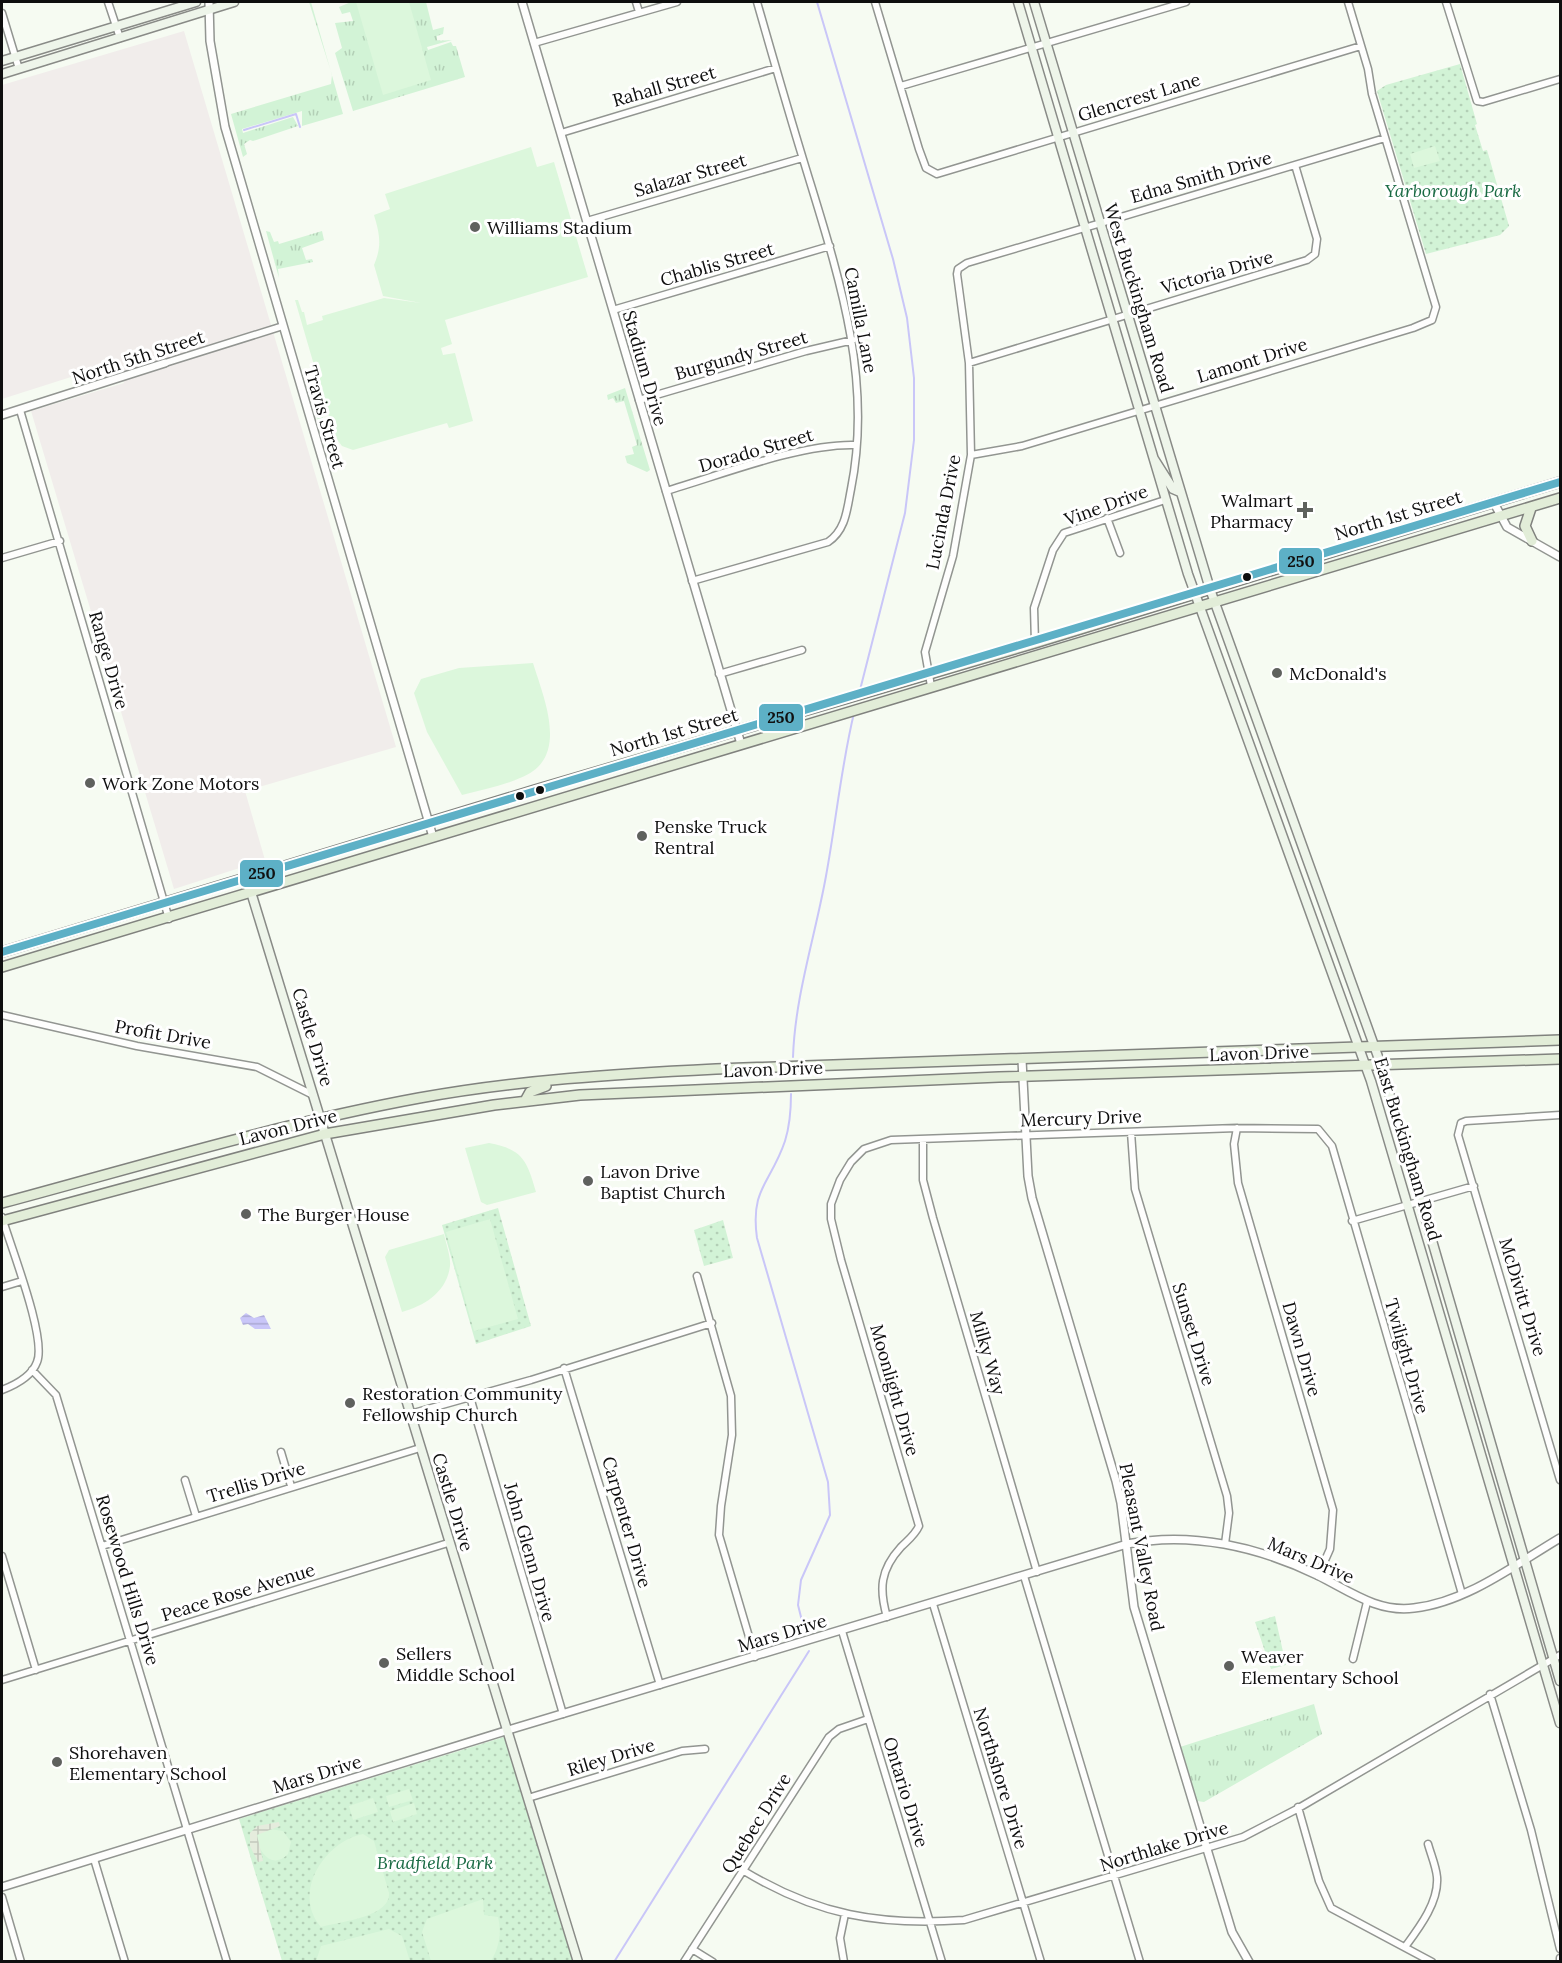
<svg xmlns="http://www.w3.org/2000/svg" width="1562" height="1963" font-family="Lora,serif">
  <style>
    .industrial { fill: #f1edeb }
    .grass { fill: url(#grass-tufts) }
    .park { fill: url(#park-dots) }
    .pitch { fill: #dcf7dc }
    .plaza { fill: url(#plaza-grid) }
    .water { fill: url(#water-rules) }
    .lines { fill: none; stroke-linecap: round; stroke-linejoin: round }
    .stream { stroke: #c9c6f8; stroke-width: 2 }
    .minor-casing { stroke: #929591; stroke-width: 9 }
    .tertiary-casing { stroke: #929591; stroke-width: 10 }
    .secondary-casing { stroke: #898b87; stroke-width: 11 }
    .primary-casing { stroke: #80827e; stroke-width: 12 }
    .minor { stroke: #fefefd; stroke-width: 6 }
    .tertiary { stroke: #fefefd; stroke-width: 7 }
    .secondary { stroke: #eef5ea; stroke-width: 8 }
    .primary { stroke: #e2edd8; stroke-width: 9 }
    .bus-1-casing { stroke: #fff; stroke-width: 12 }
    .bus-1 { stroke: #5db0c6; stroke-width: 8 }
    .poi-dot { fill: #5f615e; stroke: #fff; stroke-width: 2 }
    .bus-dot { fill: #0e0e0e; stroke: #fff; stroke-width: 2 }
    .labels { text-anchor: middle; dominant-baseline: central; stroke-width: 6; stroke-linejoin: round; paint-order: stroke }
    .street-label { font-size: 18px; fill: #0e0e0e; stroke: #fff }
    .park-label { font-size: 18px; font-style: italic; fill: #196a43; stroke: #fff }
    .poi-label { font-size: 18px; fill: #0e0e0e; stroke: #fff; text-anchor: start }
    .line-badge { stroke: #fff; stroke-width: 2 }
    .pale-badge-label { font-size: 16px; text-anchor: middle; font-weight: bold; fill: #111 }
  </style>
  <defs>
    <pattern id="grass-tufts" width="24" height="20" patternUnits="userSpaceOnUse" patternTransform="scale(1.5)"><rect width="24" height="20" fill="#d2f3d6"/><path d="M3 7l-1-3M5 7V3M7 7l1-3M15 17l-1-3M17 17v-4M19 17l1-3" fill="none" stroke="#b3cfb6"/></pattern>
    <pattern id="park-dots" width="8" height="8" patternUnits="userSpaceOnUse" patternTransform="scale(1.5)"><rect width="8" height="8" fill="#d2f3d6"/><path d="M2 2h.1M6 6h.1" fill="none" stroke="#b3cfb6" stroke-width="1.8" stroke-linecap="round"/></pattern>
    <pattern id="plaza-grid" width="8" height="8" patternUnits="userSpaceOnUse" patternTransform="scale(1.5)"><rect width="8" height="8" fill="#e5ecdd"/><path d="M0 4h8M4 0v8" fill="none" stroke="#c3c9bc"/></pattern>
    <pattern id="water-rules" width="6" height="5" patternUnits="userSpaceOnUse" patternTransform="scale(1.5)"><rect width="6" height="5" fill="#c9c6f8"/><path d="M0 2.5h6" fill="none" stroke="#aba9d3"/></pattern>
  </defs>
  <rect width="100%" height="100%" fill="#f6fbf2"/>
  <path class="industrial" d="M184 31 396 747 245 791 265 860 174 889 31 411 124 383 118 362 2 399V85Z"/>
  <path class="grass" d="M309 2H311L343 114 302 126V111L242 129 243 133 293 117 298 126 253 141 250 140 244 144 247 154 243 157 231 114 331 84 332 75Z
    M351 2H426L433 30 444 27 443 34 437 36V40H441L435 41 452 40 427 47 428 50 451 42 453 46H456L465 77 353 111 335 53 342 48 335 23 353 21 350 12 342 14 339 7Z
    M266 231 270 232 274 242 278 241 279 244 322 231 324 240 302 248 306 260 312 259 313 262 278 269 279 278Z
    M625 388 650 470 647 472 627 463 625 456 634 454 632 447 637 445 624 401 616 403 613 398 608 400 607 395Z
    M322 415 338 469H336L330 465 317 417Z
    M1314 1704 1322 1734 1204 1802 1197 1801 1180 1747Z"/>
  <path class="park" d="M1460 64 1477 124 1475 125 1483 151 1487 150 1509 226 1500 235 1426 254 1377 91 1386 85Z
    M498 1208 531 1326 476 1344 442 1225Z
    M723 1220 733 1258 704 1266 694 1230Z
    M1275 1616 1286 1665 1271 1669 1255 1622Z
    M504 1737 574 1961H282L239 1819Z"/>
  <path class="pitch" d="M356 2H409L431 80 383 95Z
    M1435 146 1440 161 1414 168 1410 154Z
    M531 147 537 167 554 162 588 277 445 320 452 344 441 348 443 355 455 353 473 421 449 428 447 423 353 450 342 446 335 437 295 300H298L302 312H304L307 325 323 320 322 316 384 298 421 303 383 296 374 265C382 246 380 235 374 215L390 209 385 194Z
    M533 663C544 699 571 759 520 778 502 786 481 790 462 795L427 732 414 693 421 679 459 668Z
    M489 1143C522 1149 527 1160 536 1192L487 1205 481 1202 465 1148Z
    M490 1219 518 1319 474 1331 446 1232Z
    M444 1234C446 1244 451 1257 450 1266 447 1292 424 1306 402 1312L385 1257 389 1250Z
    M409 1789 413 1800 389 1807 386 1796Z
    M373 1798 378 1812 353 1820 349 1806Z
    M414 1803 417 1814 393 1822 390 1811Z
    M270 1829 283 1831 291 1842 288 1854C273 1869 261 1855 256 1839L259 1833Z
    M363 1834 374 1841 389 1893C391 1917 340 1922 321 1927 291 1893 325 1841 363 1834Z
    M483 1899 484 1915 498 1917C502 1933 499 1948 491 1961H431L422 1932 427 1919Z
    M389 1929 402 1936 410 1961H316L321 1946Z"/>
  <path class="plaza" d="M279 1822 280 1826 257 1835 263 1861 258 1862 250 1846V1833L257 1826Z"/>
  <path class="water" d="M246 1313 254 1318 264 1315 271 1329H255L248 1324 243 1325 240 1318Z"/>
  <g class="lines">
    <path class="stream" d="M817 2 893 259 907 318 914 378V440L905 513 860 690
      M244 130 296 114 300 127
      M793 1057C795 996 815 937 826 876 836 822 841 767 854 713
      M791 1094C791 1110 790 1125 785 1141 771 1183 750 1188 757 1238L828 1482 830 1515 801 1580 798 1605 805 1633
      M614 1962 809 1651"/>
    <g class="minor-casing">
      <path id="minor" d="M108 2 120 38
        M636 2 639 12
        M875 2 919 149 926 168 937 174 1361 46
        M1446 2 1477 101 1483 102 1560 79
        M2 13 19 69
        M534 43 677 2
        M901 86 1186 2
        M561 133 776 68
        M587 221 802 158
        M613 310 830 246
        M165 363 283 326
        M969 363 1307 260 1315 254 1317 239 1295 165
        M639 400 806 351 853 340
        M20 410 169 919
        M971 455 1022 446 1413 328 1432 320 1436 307 1372 94 1368 69 1348 2
        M666 491C721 475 801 443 856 445
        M1107 518 1120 553
        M2 558 60 541
        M692 581 828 542C846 530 847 509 851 489 874 375 836 268 803 159 787 107 772 54 757 2
        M1035 643 1034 608 1053 550 1064 533 1165 500
        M719 674 802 650
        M931 686 925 652 953 556 971 455 969 363 957 274 958 269 967 263 1385 138
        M2 1015 137 1046 257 1067 313 1095
        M1560 1115 1466 1121 1461 1123 1458 1135 1560 1480
        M1237 1128 1234 1144 1238 1183 1333 1510 1330 1549 1318 1576
        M1131 1132 1135 1189 1227 1496 1229 1513 1225 1544
        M923 1140V1180L933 1218 1037 1572
        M1352 1221 1474 1186
        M697 1276 731 1396 732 1435 721 1506 719 1535 755 1657
        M2 1287 22 1281
        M564 1368 660 1685
        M32 1370 56 1395 227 1962
        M2 1390C15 1385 32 1376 37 1362 47 1338 10 1245 2 1217
        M470 1397 563 1714
        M410 1414 531 1380 712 1323
        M281 1452 291 1486
        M185 1480 196 1516
        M102 1546 420 1448
        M2 1556 36 1670
        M1024 1576 1140 1962
        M933 1604 1041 1962
        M887 1617C879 1589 880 1570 901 1547 908 1540 915 1535 919 1526L841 1260 831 1219V1204L840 1180 851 1162 864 1149 891 1140 1237 1128 1318 1129 1332 1146 1462 1594
        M842 1631 942 1962
        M1353 1659 1367 1602
        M2 1680 448 1543
        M1490 1694 1531 1830 1560 1949
        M528 1798 682 1751 705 1749
        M1298 1807 1319 1881 1331 1908 1432 1962
        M94 1859 125 1962
        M744 1871C817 1915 879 1926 964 1920L1243 1837 1297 1809 1560 1655
        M2 1897 21 1962
        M1405 1947C1419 1928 1439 1902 1437 1877 1436 1866 1431 1855 1428 1844
        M692 1949 713 1962
        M684 1962 829 1737 839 1729 868 1719
        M844 1962 840 1938 845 1914
        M1560 1962V1958"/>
    </g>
    <g class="tertiary-casing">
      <path id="tertiary" d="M209 2 210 41 225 127 433 837
        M522 2 741 744
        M2 415 165 363
        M1494 503 1507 527 1560 557
        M1022 1060 1028 1176 1032 1198 1116 1481 1121 1503 1134 1607 1232 1932 1249 1962
        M2 1887 515 1728 1127 1544C1191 1531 1259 1547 1317 1575 1348 1590 1377 1613 1414 1608 1467 1602 1516 1564 1560 1538"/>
    </g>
    <g class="secondary-casing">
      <path id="secondary" d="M1018 2 1188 574 1371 1081 1560 1723
        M1034 2 1210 589 1381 1065 1560 1681
        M2 61 196 2
        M2 74 234 2
        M1154 459 1173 489 1180 492
        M247 879 578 1962"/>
    </g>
    <g class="primary-casing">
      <path id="primary" d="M1531 508 1525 526 1532 541
        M2 952 535 790 1035 643 1560 482
        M2 967 1560 498
        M525 1101 530 1092 546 1086
        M2 1203C140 1166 278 1124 419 1098 517 1080 617 1074 716 1069L1560 1040
        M2 1221 325 1134 494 1105 580 1095 999 1077 1560 1059"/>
    </g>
    <use href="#minor" class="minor"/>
    <use href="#tertiary" class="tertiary"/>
    <use href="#secondary" class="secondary"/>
    <use href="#primary" class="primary"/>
    <g class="bus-1-casing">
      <path id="bus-1" d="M2 952C521 794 1041 641 1560 482"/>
    </g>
    <use href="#bus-1" class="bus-1"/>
  </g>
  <g class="poi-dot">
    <circle cx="475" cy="227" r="6"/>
    <path d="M1302 501h6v6h6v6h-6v6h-6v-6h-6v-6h6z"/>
    <circle cx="1277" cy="673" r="6"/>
    <circle cx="90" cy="783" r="6"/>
    <circle cx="642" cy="836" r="6"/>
    <circle cx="588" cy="1181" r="6"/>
    <circle cx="246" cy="1214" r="6"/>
    <circle cx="350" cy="1403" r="6"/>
    <circle cx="384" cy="1663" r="6"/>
    <circle cx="1229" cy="1666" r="6"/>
    <circle cx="57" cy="1762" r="6"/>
  </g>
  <g class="bus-dot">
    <circle cx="1247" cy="577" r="5"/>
    <circle cx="540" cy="790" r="5"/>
    <circle cx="520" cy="796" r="5"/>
  </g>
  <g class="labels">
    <g class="street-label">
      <text transform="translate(664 86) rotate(-16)">Rahall Street</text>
      <text transform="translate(1139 97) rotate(-17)">Glencrest Lane</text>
      <text transform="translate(690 175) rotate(-16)">Salazar Street</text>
      <text transform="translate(1201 177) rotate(-16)">Edna Smith Drive</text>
      <text transform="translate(717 264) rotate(-16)">Chablis Street</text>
      <text transform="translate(1217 272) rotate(-16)">Victoria Drive</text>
      <text transform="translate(1139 298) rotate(73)">West Buckingham Road</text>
      <text transform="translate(861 320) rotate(79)">Camilla Lane</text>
      <text transform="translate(741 355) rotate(-16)">Burgundy Street</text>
      <text transform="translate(138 357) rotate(-18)">North 5th Street</text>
      <text transform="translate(1252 360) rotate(-17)">Lamont Drive</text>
      <text transform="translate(645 368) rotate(74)">Stadium Drive</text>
      <text transform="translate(325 417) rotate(74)">Travis Street</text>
      <text transform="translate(756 450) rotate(-16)">Dorado Street</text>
      <text transform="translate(1106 505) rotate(-20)">Vine Drive</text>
      <text transform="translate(943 512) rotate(-79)">Lucinda Drive</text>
      <text transform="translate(1398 515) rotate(-17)">North 1st Street</text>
      <text transform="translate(109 660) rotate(74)">Range Drive</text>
      <text transform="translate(674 732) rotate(-16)">North 1st Street</text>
      <text transform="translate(163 1034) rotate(10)">Profit Drive</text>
      <text transform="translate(313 1037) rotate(73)">Castle Drive</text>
      <text transform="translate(1259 1053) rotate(-2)">Lavon Drive</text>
      <text transform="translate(773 1069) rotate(-2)">Lavon Drive</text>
      <text transform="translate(1081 1118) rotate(-2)">Mercury Drive</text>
      <text transform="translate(288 1127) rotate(-14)">Lavon Drive</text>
      <text transform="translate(1408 1149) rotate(73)">East Buckingham Road</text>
      <text transform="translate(1523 1297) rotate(73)">McDivitt Drive</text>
      <text transform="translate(1194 1334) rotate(73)">Sunset Drive</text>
      <text transform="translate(1302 1349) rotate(74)">Dawn Drive</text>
      <text transform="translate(988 1353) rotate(74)">Milky Way</text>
      <text transform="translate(1407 1356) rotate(74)">Twilight Drive</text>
      <text transform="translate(895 1390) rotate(74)">Moonlight Drive</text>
      <text transform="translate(256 1482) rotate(-17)">Trellis Drive</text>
      <text transform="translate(453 1502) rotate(73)">Castle Drive</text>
      <text transform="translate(627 1522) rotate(74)">Carpenter Drive</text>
      <text transform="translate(1142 1547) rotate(79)">Pleasant Valley Road</text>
      <text transform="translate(530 1552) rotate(74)">John Glenn Drive</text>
      <text transform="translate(1311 1560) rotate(23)">Mars Drive</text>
      <text transform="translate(128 1580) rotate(73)">Rosewood Hills Drive</text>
      <text transform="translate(238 1592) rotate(-17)">Peace Rose Avenue</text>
      <text transform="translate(782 1633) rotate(-17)">Mars Drive</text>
      <text transform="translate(611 1757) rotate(-17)">Riley Drive</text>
      <text transform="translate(317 1774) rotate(-17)">Mars Drive</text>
      <text transform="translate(1001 1778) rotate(73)">Northshore Drive</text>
      <text transform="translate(906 1792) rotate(73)">Ontario Drive</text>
      <text transform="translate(756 1823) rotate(-58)">Quebec Drive</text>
      <text transform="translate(1164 1846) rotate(-17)">Northlake Drive</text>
    </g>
    <g class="park-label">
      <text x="1453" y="190">Yarborough Park</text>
      <text x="435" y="1862">Bradfield Park</text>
    </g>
    <g class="poi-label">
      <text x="487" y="227">Williams Stadium</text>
      <text x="1293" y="500" text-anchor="end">Walmart<tspan x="1293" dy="21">Pharmacy</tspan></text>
      <text x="1289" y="673">McDonald's</text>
      <text x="102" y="783">Work Zone Motors</text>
      <text x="654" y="826">Penske Truck<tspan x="654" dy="21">Rentral</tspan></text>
      <text x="600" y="1171">Lavon Drive<tspan x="600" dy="21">Baptist Church</tspan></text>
      <text x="258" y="1214">The Burger House</text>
      <text x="362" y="1393">Restoration Community<tspan x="362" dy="21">Fellowship Church</tspan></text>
      <text x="396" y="1653">Sellers<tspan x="396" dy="21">Middle School</tspan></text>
      <text x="1241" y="1656">Weaver<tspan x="1241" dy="21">Elementary School</tspan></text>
      <text x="69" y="1752">Shorehaven<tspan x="69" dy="21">Elementary School</tspan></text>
    </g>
  </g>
  <g class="line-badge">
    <rect x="1278" y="547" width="45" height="28" rx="6" fill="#5db0c6"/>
    <rect x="758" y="703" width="46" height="29" rx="6" fill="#5db0c6"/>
    <rect x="239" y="859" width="45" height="29" rx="6" fill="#5db0c6"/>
  </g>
  <g class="pale-badge-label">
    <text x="1301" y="567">250</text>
    <text x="781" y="723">250</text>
    <text x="262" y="879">250</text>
  </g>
  <rect width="1562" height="1963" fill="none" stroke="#0e0e0e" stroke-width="6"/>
</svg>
